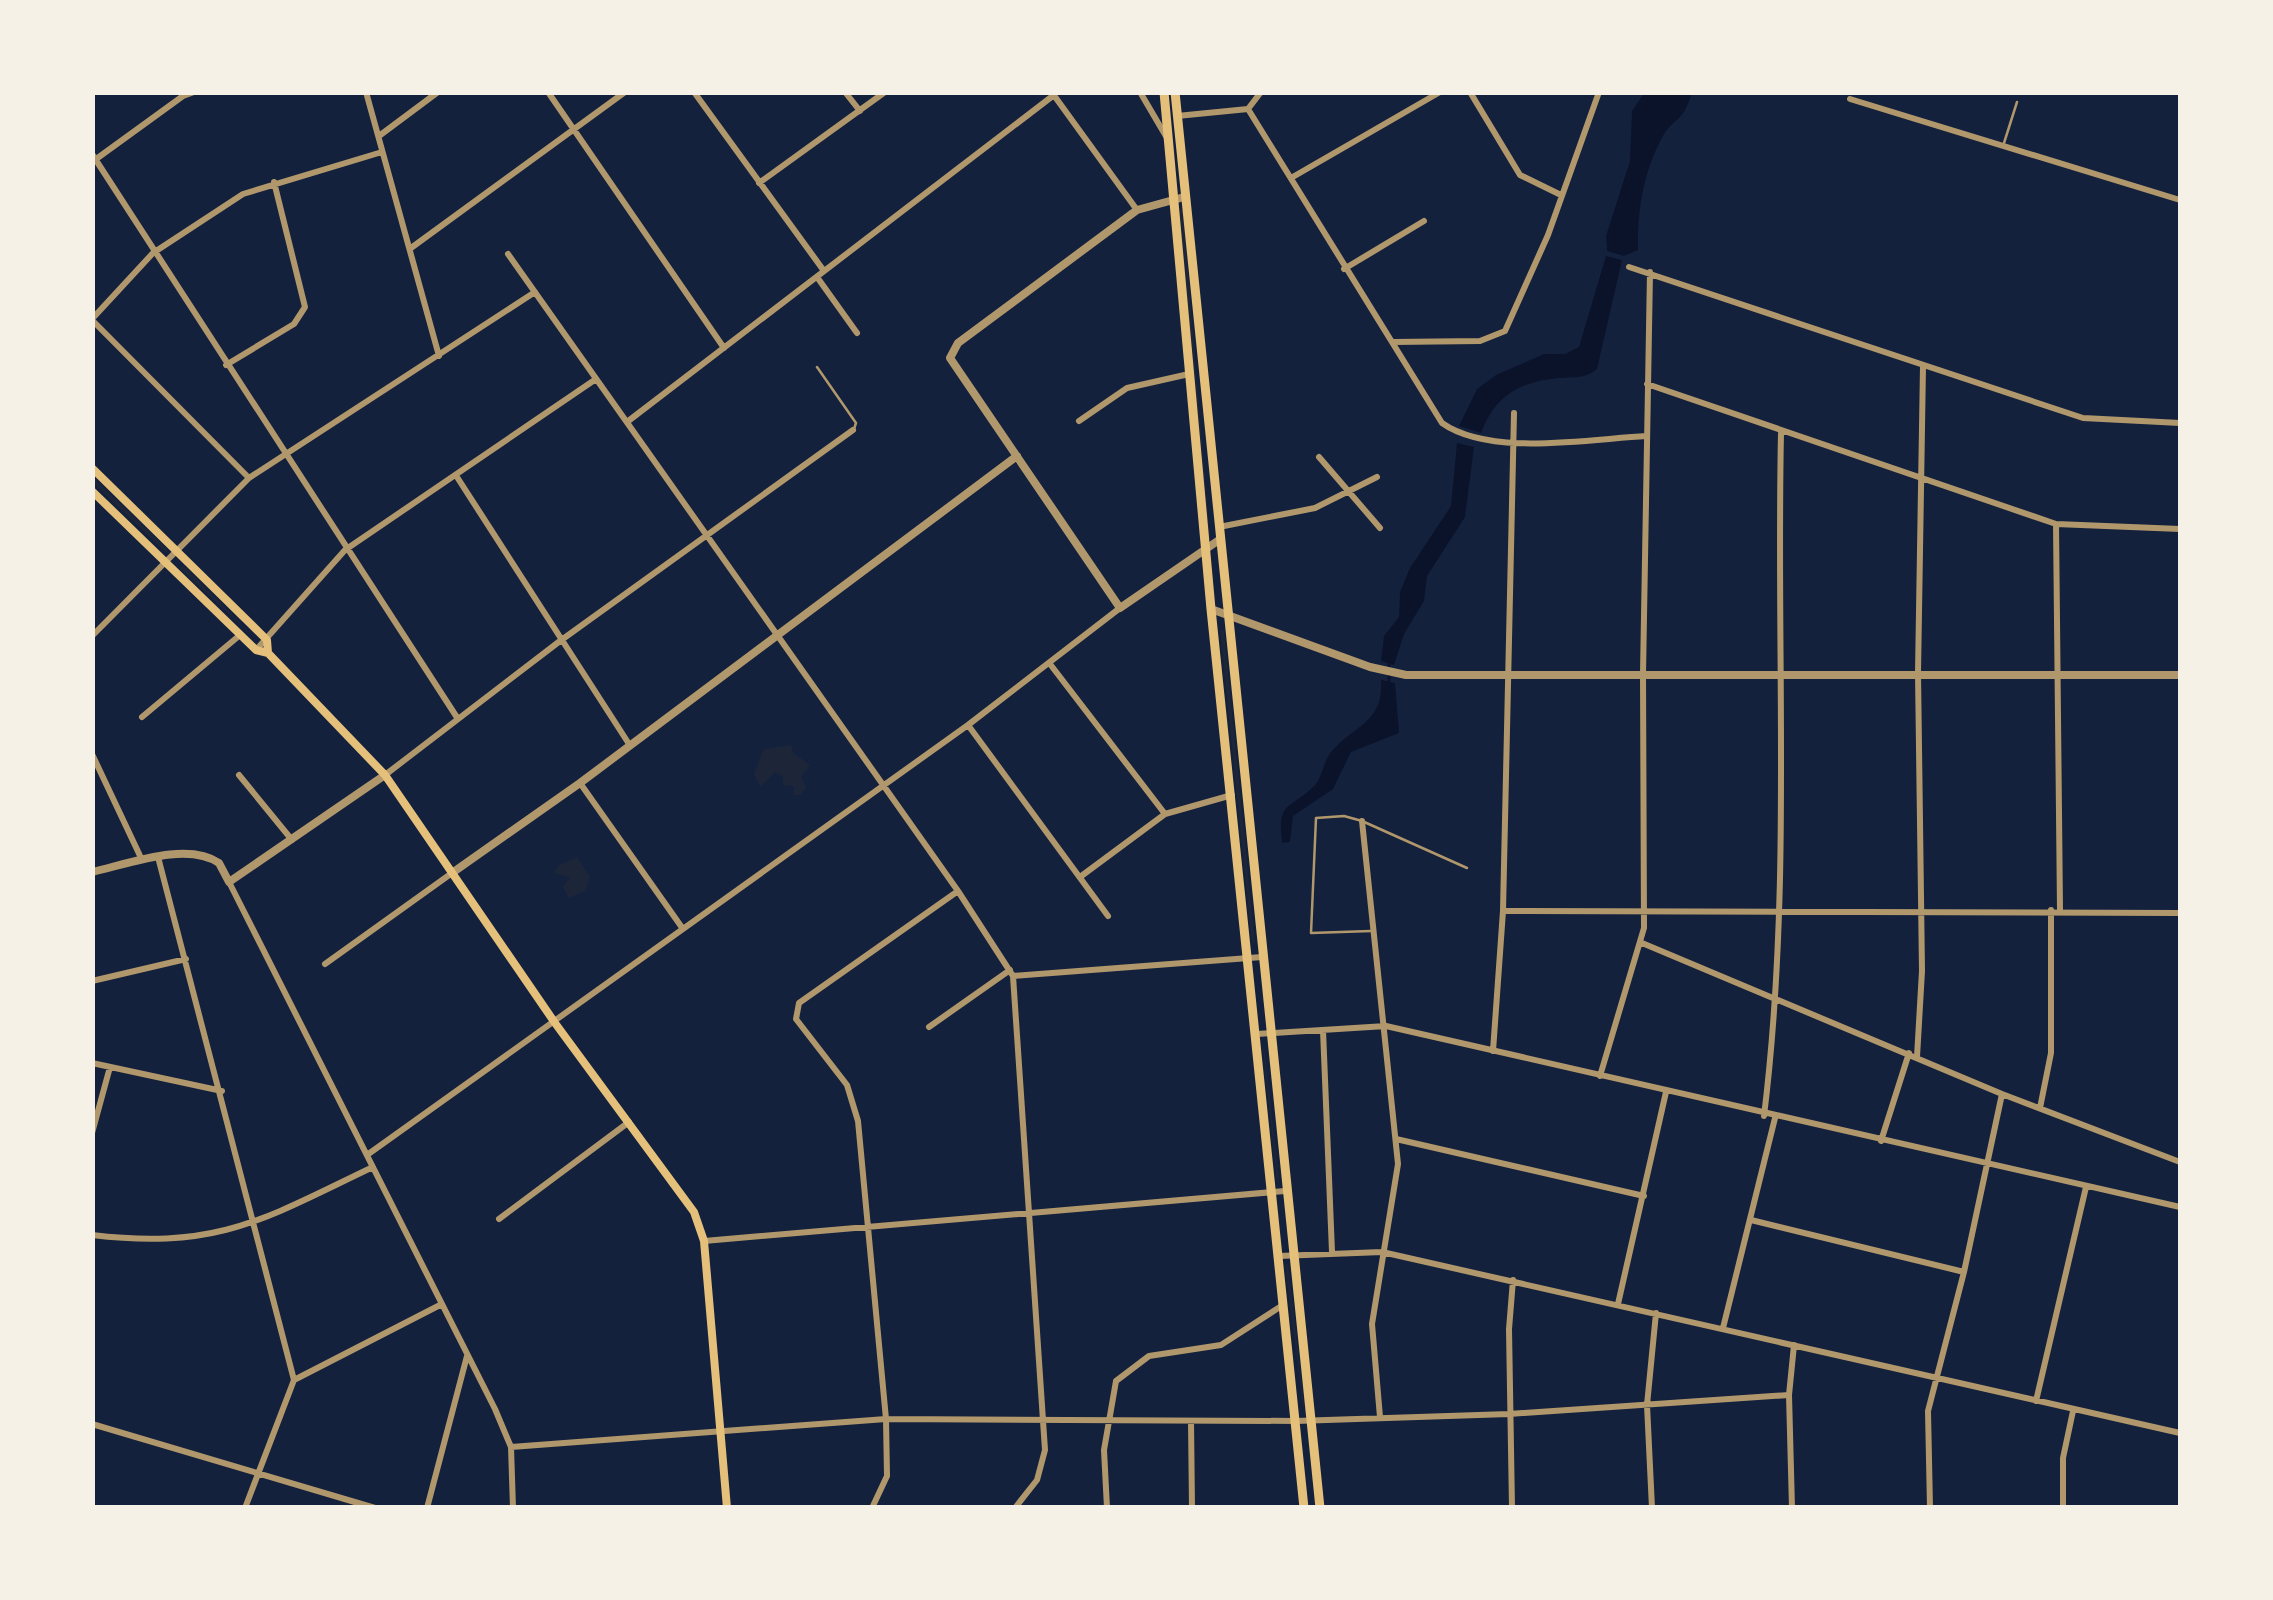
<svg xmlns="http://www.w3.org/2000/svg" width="2273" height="1600" font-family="'Alegreya Sans',sans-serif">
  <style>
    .green { fill: #1d2539 }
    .water { fill: #0b132b }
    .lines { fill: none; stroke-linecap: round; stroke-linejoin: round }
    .stream { stroke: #0b132b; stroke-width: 2.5 }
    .service { stroke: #b1986c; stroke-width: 2.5 }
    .minor { stroke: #b1986c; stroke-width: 6 }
    .tertiary { stroke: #b1986c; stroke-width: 8 }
    .secondary { stroke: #e5c07b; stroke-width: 8 }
    .primary { stroke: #e5c07b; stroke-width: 9 }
  </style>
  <rect width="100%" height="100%" fill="#14213d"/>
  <path class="green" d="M1179 210H1183L1210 540 1209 539Z
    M92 476 167 549 166 553 93 483Z
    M183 565 259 642 179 568Z
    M1220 630 1224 631 1255 944 1252 943Z
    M791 745 793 753 810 765 801 777 806 787 800 795H794V786L783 785V776L775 772 760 787 754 774 764 749Z
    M577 857 590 877 585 891 569 898 563 887 570 877 554 873 558 866Z
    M1264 1045 1279 1179 1277 1182 1263 1048Z
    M1288 1263 1304 1406 1303 1408 1285 1265Z"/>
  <path class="water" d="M1644 93H1692C1682 124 1675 116 1663 136 1644 170 1637 211 1638 250L1624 256 1607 251 1606 236 1630 161 1632 111Z
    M1606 256 1622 260 1597 369C1586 379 1573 377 1559 378 1518 382 1495 396 1481 433L1459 426 1477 389 1496 375 1544 354H1565L1579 347Z
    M1457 443 1474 447 1465 517 1427 576 1424 601 1404 634 1394 665 1381 661 1384 636 1399 617 1400 592 1410 568 1451 506Z
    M1381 680 1395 683 1399 733 1351 752 1333 789 1293 816 1290 842 1282 843C1277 801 1289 810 1313 787 1322 780 1323 762 1331 752 1354 725 1384 723 1381 680Z"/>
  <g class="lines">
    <path class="stream" d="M1389 662V684"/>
    <path class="service" d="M2004 143 2017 102
      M817 367 856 423 854 429
      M1371 931 1311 933 1316 818 1344 816 1362 821 1467 868"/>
    <path class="minor" d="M366 92 439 356
      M548 92 724 348
      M694 92 824 271
      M845 92 860 111
      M1140 92 1167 138
      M1470 92 1520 175 1561 195
      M1053 94 1137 210
      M1850 99 2180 200
      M1248 109 1442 423C1490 457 1589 439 1646 436
      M1177 116 1248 109 1261 92
      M379 136 438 92
      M92 154 458 719
      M92 162 183 96 194 92
      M1291 178 1440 92
      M759 183 885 92
      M411 248 625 92
      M508 254 958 891 1013 976 1045 1450 1037 1480 1015 1508
      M1629 267 2083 418 2180 423
      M1344 269 1424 221
      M817 277 857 333
      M92 319 153 253 243 194 382 152
      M92 320 249 478
      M1393 342 1480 341 1505 331 1548 235 1599 92
      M226 365 294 324 305 307 274 182
      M1647 384 2056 524 2180 529
      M1079 421 1127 388 1189 374
      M627 422 1054 95
      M1319 457 1380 528
      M457 477 629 744
      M2056 524 2060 910
      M1219 527 1315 508 1377 477
      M92 636 249 478 535 292
      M256 650 345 550 596 379
      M1050 664 1165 814
      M142 717 240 635
      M968 725 1108 916
      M92 754 142 860
      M239 775 292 840
      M385 775 560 641 853 430
      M580 783 683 929
      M1362 821 1398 1164 1372 1324 1380 1417
      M158 857 294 1380
      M1080 877 1165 814 1232 795
      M229 882 495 1409 511 1447 513 1508
      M1503 911 2180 913
      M1642 943 2002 1094 2180 1162
      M325 964 452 873
      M1013 976 1262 957
      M92 981 186 959
      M929 1027 1010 970
      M1323 1030 1332 1252
      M1257 1034 1386 1026 2180 1207
      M1493 1051 1503 911 1514 413
      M1917 1057 1922 971 1918 673 1923 366
      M92 1063 222 1091
      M1600 1076 1644 928 1643 674 1650 272
      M2040 1108 2051 1053V910
      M1764 1116C1792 889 1776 661 1781 433
      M92 1133 110 1067
      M1396 1139 1644 1196
      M1881 1141 1909 1053
      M367 1155 968 725 1120 608
      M499 1219 629 1122
      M1751 1220 1964 1272
      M92 1235C219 1250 264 1219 373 1167
      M704 1241 1285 1191
      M1279 1256 1382 1252 2180 1433
      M1618 1304 1666 1092
      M1723 1328 1775 1118
      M2036 1401 2086 1187
      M1191 1421 1192 1508
      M92 1424 375 1508
      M511 1447 886 1419 1296 1421 1509 1414 1789 1395
      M245 1508 294 1380 442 1304
      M427 1508 467 1356
      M872 1508 887 1476 886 1419 858 1121 847 1085 796 1019 799 1003 958 891
      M1107 1508 1104 1450 1116 1381 1149 1356 1221 1345 1283 1305
      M1512 1508 1509 1329 1513 1280
      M1652 1508 1647 1405 1656 1313
      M1792 1508 1789 1395 1794 1345
      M1930 1508 1928 1411 1964 1272 2002 1094
      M2063 1508V1458L2073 1411"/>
    <path class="tertiary" d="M1184 197 1137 210 958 343 950 358 1120 608 1219 540
      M1211 609 1370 667 1406 675H2180
      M92 872C128 864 187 841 219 863L229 882 385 775
      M452 873 580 783 1017 456"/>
    <path class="secondary" d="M92 468 267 640 268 653
      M92 491 256 650 268 653 385 775 555 1023 694 1212 704 1241 727 1508"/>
    <path class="primary" d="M1164 92 1211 609 1304 1508
      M1175 92 1320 1508"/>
  </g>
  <rect width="2273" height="1600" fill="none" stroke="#f6f1e7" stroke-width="190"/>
</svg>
